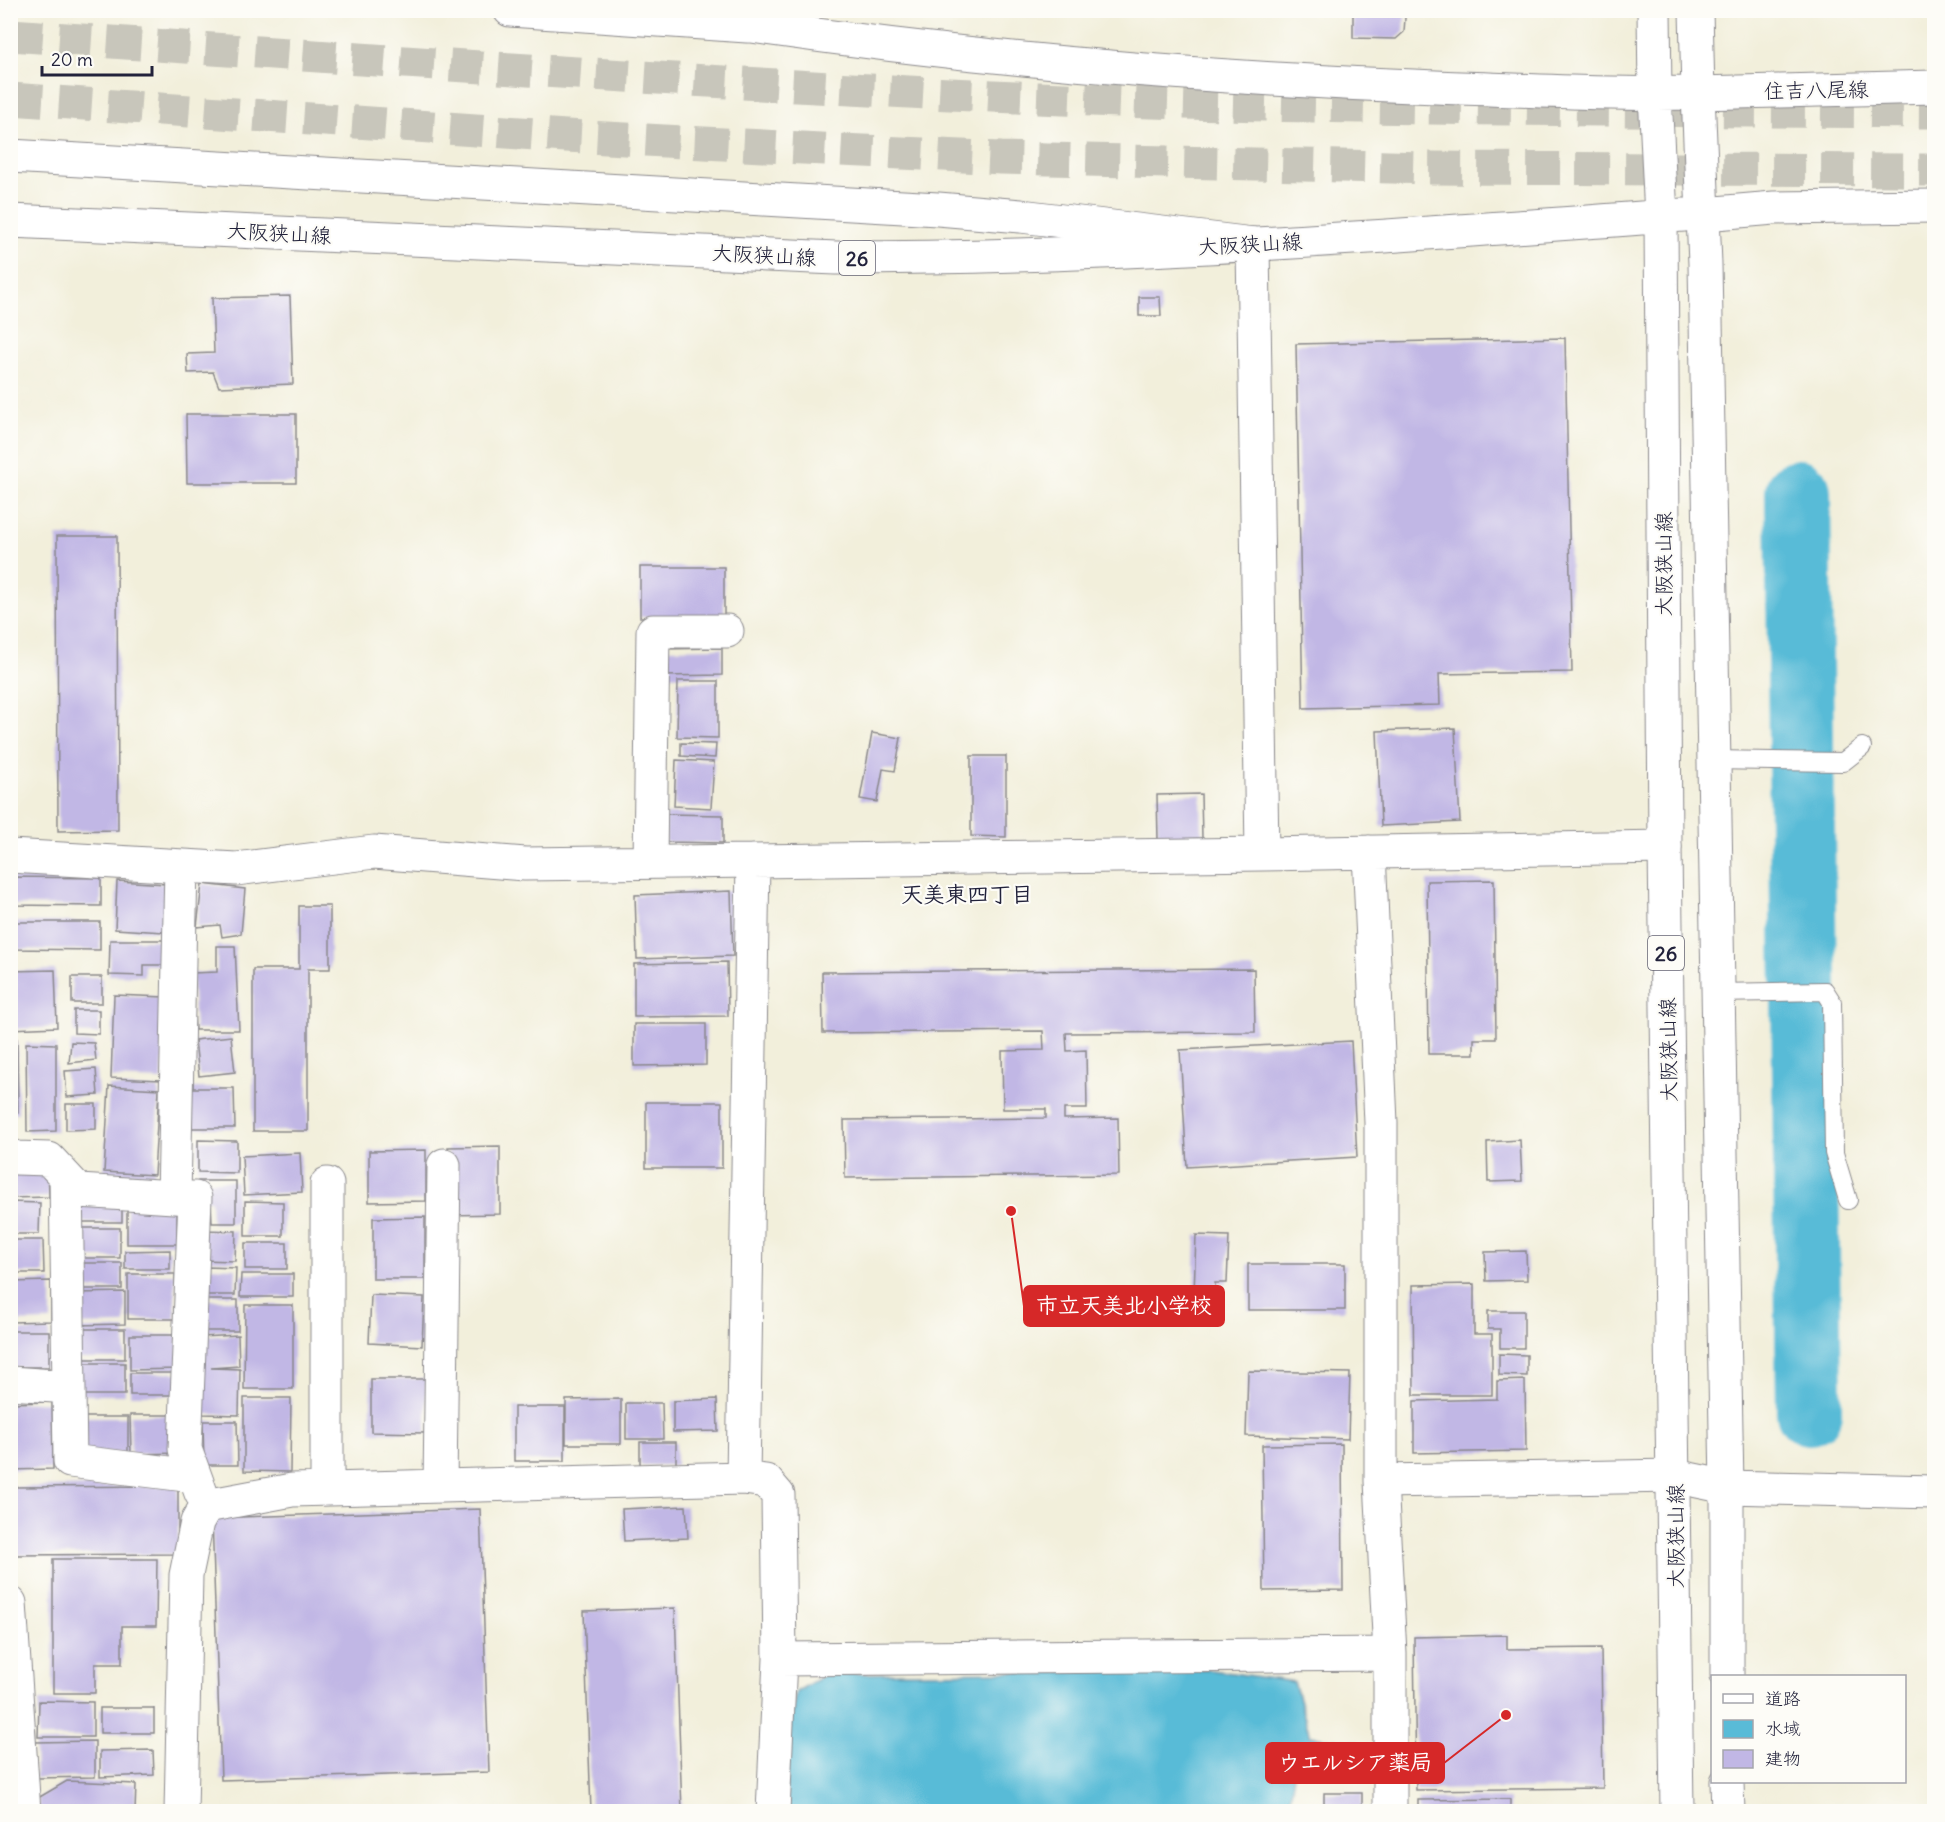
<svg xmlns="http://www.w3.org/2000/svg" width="1945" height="1822" font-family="Delius,'Klee One',sans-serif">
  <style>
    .water { fill: #59bbd7; stroke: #3e6e89; stroke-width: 1.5 }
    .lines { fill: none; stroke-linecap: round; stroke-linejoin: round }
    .river { stroke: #59bbd7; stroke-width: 66 }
    .building { fill: #c1b7e5 }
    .highway-tunnel { stroke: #c8c6bb; stroke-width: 33; stroke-dasharray: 33 16; stroke-linecap: butt }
    .lane-casing { stroke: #8a888b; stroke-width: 20 }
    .street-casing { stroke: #8a888b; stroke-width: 35 }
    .secondary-casing { stroke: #8a888b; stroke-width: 35 }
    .primary-casing { stroke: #8a888b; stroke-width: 35 }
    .highway-casing { stroke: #8a888b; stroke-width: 35 }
    .lane { stroke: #fff; stroke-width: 18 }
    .street { stroke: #fff; stroke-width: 33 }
    .secondary { stroke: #fff; stroke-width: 33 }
    .primary { stroke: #fff; stroke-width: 33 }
    .highway { stroke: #fff; stroke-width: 33 }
    .labels { text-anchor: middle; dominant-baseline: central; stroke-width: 4.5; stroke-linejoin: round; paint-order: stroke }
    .shield { fill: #fdfcf7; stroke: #646373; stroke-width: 1.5 }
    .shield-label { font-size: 20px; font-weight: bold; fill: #22223b }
    .street-label { font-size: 21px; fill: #22223b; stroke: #fdfcf7 }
    .neighbourhood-label { font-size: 22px; font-weight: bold; fill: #22223b; stroke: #fdfcf7 }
    .leader { fill: none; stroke: #d62828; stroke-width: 2 }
    .callout-dot { fill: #d62828; stroke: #fdfcf7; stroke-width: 2 }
    .callout { fill: #d62828; stroke: #d62828; stroke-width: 2 }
    .callout-label { font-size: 22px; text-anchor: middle; font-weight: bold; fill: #fff }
  </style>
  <rect width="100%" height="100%" fill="#fdfcf7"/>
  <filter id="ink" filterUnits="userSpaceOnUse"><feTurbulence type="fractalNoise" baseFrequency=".0167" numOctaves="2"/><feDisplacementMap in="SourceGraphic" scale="12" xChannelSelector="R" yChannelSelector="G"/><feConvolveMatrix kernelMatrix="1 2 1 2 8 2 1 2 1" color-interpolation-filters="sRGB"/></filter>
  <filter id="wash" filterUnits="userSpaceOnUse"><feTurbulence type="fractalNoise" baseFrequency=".008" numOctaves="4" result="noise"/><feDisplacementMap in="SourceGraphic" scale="24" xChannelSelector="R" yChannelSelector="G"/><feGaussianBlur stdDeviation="1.35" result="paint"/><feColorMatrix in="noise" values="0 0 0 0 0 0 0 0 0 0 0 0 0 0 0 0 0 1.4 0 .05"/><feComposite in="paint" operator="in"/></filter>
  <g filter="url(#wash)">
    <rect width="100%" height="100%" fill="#f2efdb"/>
    <path class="water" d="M1212 1670 1294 1682 1310 1736 1357 1742 1356 1761 1295 1769 1288 1811 785 1812 787 1742 796 1692 826 1674Z"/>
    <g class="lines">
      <path class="river" d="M1798 492 1809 1412"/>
    </g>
    <g id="blocks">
      <path class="building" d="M1353 10H1402L1405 18 1404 32 1396 39 1353 38Z
        M290 296 293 384 219 387 213 372 188 373 187 354 214 353 212 298Z
        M1139 297H1160L1161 316H1139Z
        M1565 338 1572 672 1439 674 1440 705 1303 708 1296 344Z
        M186 414H296V483H187Z
        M57 536H117L118 830 58 831Z
        M640 567H724V616L640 617Z
        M722 648V675L662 676V649Z
        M678 681H718V738L677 737Z
        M1455 728 1460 822 1381 826 1377 731Z
        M872 733 901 738 895 771 883 769 877 802 860 799Z
        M681 743 716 744 715 758 681 756Z
        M971 756H1006V837L971 836Z
        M676 760 714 762 711 808 674 806Z
        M1201 794 1202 838 1158 840 1157 795Z
        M666 814 723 815V843L666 842Z
        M10 877 101 878V906L10 905Z
        M1494 880 1496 1039H1474V1054H1429L1427 881Z
        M117 881 166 884 164 932 115 929Z
        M202 884 245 889 241 934 222 937 220 925 197 927Z
        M731 891 733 956 637 959 635 895Z
        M299 906H330V969H308V1131H253V969H299Z
        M10 922H100V950L10 949Z
        M110 940H164V965H144V976L109 975Z
        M217 946H235L239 1030H195L192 973 217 972Z
        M727 962 728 1016 634 1017V964Z
        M1254 969 1255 1032 1066 1033 1067 1051 1086 1050 1087 1109H1064V1119L1118 1118 1119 1175 845 1178 844 1120 1046 1118V1109H1003L1002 1051 1044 1050 1043 1031 823 1033 822 972Z
        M55 970 57 1027 10 1029V971Z
        M72 977H102V1003H72Z
        M114 995 165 997 162 1080 111 1078Z
        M74 1010H99V1034L74 1033Z
        M634 1024H706V1065L634 1066Z
        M231 1036 235 1072 199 1076 195 1040Z
        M10 1039H17L18 1113H10Z
        M1351 1041 1357 1157 1187 1167 1180 1050Z
        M71 1042 94 1043 96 1060 69 1063Z
        M26 1043 56 1044V1131L27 1132Z
        M96 1069 98 1095 67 1097 65 1071Z
        M109 1086 159 1089 154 1175 104 1172Z
        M190 1088H234L235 1128H190Z
        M646 1102H722V1168H646Z
        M66 1104H96V1129L66 1130Z
        M198 1140 237 1141V1173L198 1172Z
        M1520 1140 1522 1181 1488 1182 1487 1142Z
        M500 1146V1214L448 1215V1147Z
        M426 1150V1201L369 1202V1151Z
        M300 1153 302 1192 244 1195 242 1156Z
        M48 1163 49 1197 10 1198V1164Z
        M198 1181H236V1223H212L211 1200H198Z
        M76 1200 122 1201V1222H76Z
        M245 1201 283 1202V1236H245Z
        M10 1202 40 1203 39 1234H10Z
        M127 1204H177V1244H127Z
        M425 1217V1279H373V1218Z
        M77 1228H120V1258H78Z
        M202 1230 236 1231 235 1261 201 1260Z
        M1196 1235 1229 1236 1227 1283H1215V1294H1194Z
        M10 1240H43L44 1273H10Z
        M245 1243H287V1269H245Z
        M170 1250V1269H125V1251Z
        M1526 1251 1527 1280 1486 1281 1485 1252Z
        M76 1263H122V1289H76Z
        M1248 1264H1345V1310H1248Z
        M206 1267 236 1268 235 1295H205Z
        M128 1274H175V1319H128Z
        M241 1274H293V1297H240Z
        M51 1281V1321L10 1322V1282Z
        M1474 1284V1334H1492V1395H1414L1413 1285Z
        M125 1292V1324L76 1325V1293Z
        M371 1295 424 1297 422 1346 369 1343Z
        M201 1300H238V1331H201Z
        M245 1305H293V1389H244Z
        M1488 1311H1524V1348H1500V1329H1488Z
        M77 1329H125V1359H77Z
        M10 1331H49V1367H10Z
        M130 1335H178L179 1369 130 1370Z
        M238 1335 239 1366 211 1368 240 1369 239 1415 203 1414 202 1337Z
        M1499 1354 1527 1355V1376L1499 1375Z
        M77 1363H125V1395H77Z
        M1248 1371 1350 1373 1348 1439 1246 1436Z
        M130 1373H178V1395H130Z
        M371 1379H426V1433L371 1432Z
        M1525 1380 1526 1451 1414 1453V1401L1497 1399V1381Z
        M244 1398H291L290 1472 244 1471Z
        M621 1399V1444H566V1400Z
        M717 1399 718 1431 673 1432V1401Z
        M52 1402 53 1469 10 1470V1403Z
        M626 1403H662L663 1439H626Z
        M514 1407H565V1461H514Z
        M130 1415H183V1453L131 1454Z
        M83 1417H128V1453H83Z
        M203 1421H237L238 1465H204Z
        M640 1442H676V1465H640Z
        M1342 1444 1343 1590 1264 1591 1262 1445Z
        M178 1486V1554L11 1555V1487Z
        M686 1506 688 1538 624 1541 622 1509Z
        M480 1509 489 1772 221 1780 212 1518Z
        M53 1559H157L156 1626H122V1664H95V1693H53Z
        M675 1608 682 1812H591L584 1611Z
        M1507 1635V1649L1601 1648 1603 1788 1416 1790 1414 1637Z
        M39 1701 93 1702V1737H38Z
        M100 1708H154V1733H100Z
        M95 1741V1777L36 1778 35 1742Z
        M153 1750 154 1775 100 1777V1751Z
        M67 1781 136 1784 135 1812H39L38 1798Z
        M1324 1793H1362V1812H1324Z
        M1510 1799V1812H1418V1800Z"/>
    </g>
  </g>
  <g filter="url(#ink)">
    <use href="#blocks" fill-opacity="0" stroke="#8a888b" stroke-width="1.5"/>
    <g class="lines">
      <path class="highway-tunnel" d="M10 35C345 58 680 82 1015 97 1321 110 1628 110 1934 112
        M10 99 566 136 1001 158 1429 168 1934 170"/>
      <g class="lane-casing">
        <path id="lane" d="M1712 760 1843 762 1862 747
          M1717 993 1825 991 1832 1002 1834 1153 1848 1200"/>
      </g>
      <g class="street-casing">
        <path id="street" d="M1369 852 1381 1123V1481L1390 1654V1812
          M1262 854 1665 847
          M10 856 236 869 374 852 525 864 753 861
          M650 862 653 631H727
          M10 1155 16 1158 49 1159 79 1191 174 1197 181 866
          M66 1177 70 1461 194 1476
          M327 1184V1489
          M174 1197 195 1198 185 1449 201 1493
          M10 1383 69 1387
          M1381 1481 1674 1476
          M440 1486 444 1165
          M10 1603 24 1812
          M780 1659 1390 1654
          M181 1812 186 1575 197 1522 206 1506 292 1490 743 1478
          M773 1812 780 1659 778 1495 766 1481 743 1478 753 861 1262 854 1253 244"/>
      </g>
      <g class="secondary-casing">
        <path id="secondary" d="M1654 10 1655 94
          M1696 10 1698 93 1934 87
          M1704 214 1774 208 1934 206
          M1674 1476 1727 1487 1934 1492"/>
      </g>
      <g class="primary-casing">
        <path id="primary" d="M718 21C956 57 1195 78 1436 87 1523 90 1610 95 1698 93L1705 264 1727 1487V1676
          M1655 94 1661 217 1665 847 1677 1812
          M10 221 836 258C1119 258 1402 235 1684 215
          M1727 1782 1728 1812"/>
      </g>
      <g class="highway-casing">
        <path id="highway" d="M510 10 747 26
          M10 156 938 209 1021 216 1253 244"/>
      </g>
      <use href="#lane" class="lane"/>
      <use href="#street" class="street"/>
      <use href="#secondary" class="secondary"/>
      <use href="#primary" class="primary"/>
      <use href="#highway" class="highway"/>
    </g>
  </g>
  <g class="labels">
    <g class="shield">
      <rect x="839" y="241" width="36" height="34" rx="4.5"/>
      <rect x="1648" y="936" width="36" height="34" rx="4.5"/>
    </g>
    <g class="shield-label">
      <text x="857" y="258">26</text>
      <text x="1666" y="953">26</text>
    </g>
    <g class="street-label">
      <text transform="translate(1816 90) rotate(-1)">住吉八尾線</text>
      <text transform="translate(279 233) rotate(3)">大阪狭山線</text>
      <text transform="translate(1250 244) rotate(-3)">大阪狭山線</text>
      <text transform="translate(764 255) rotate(3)">大阪狭山線</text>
      <text transform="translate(1663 564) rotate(-90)">大阪狭山線</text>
      <text transform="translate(1668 1050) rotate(-91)">大阪狭山線</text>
      <text transform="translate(1675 1536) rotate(-90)">大阪狭山線</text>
    </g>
    <g class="neighbourhood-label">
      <text x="967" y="894">天美東四丁目</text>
    </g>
  </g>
  <path class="leader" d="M1011 1211L1024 1306M1506 1715L1444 1763"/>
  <g class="callout-dot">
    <circle cx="1011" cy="1211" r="6"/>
    <circle cx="1506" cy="1715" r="6"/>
  </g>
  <g class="callout">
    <rect x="1024" y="1286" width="200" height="40" rx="6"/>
    <rect x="1266" y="1743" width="178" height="40" rx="6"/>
  </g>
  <g class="callout-label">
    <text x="1124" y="1313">市立天美北小学校</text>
    <text x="1355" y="1770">ウエルシア薬局</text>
  </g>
  <rect width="1945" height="1822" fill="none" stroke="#fdfcf7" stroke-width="36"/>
  <rect x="1711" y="1675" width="195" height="108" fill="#fdfcf7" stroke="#a5a5ac" stroke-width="1.5"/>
  <rect x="1723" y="1694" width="30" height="9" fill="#ffffff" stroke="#a5a5ac" stroke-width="1.5"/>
  <text x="1765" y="1705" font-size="18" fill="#22223b">道路</text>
  <rect x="1723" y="1720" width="30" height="18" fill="#59bbd7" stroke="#a5a5ac" stroke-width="1.5"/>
  <text x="1765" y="1735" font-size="18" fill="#22223b">水域</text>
  <rect x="1723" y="1750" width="30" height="18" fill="#c1b7e5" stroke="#a5a5ac" stroke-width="1.5"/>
  <text x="1765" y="1765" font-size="18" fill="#22223b">建物</text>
  <path d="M42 66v9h110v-9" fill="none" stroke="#22223b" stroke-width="3"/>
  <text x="51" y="66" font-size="18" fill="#22223b" stroke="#fdfcf7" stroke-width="4.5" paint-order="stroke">20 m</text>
</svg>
